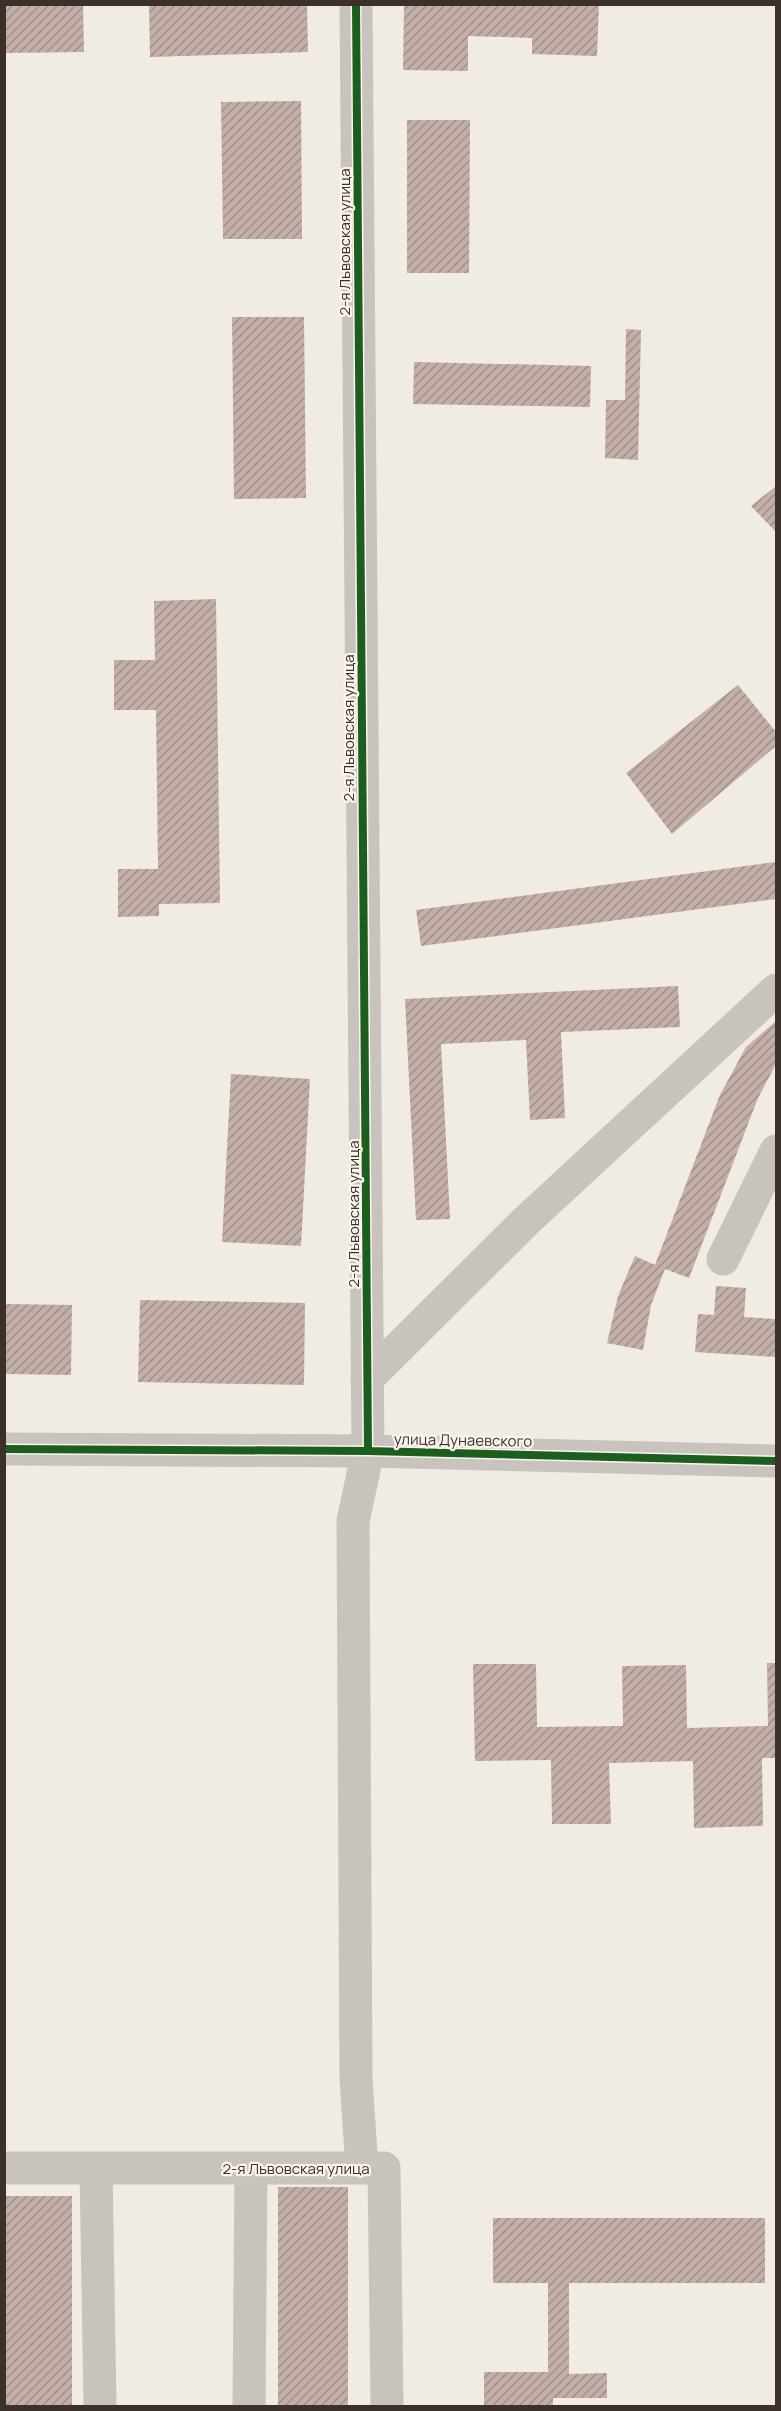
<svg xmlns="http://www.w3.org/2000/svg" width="781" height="2411" font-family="Manrope,sans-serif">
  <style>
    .building { fill: url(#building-hatch) }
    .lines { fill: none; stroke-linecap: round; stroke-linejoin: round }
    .minor { stroke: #c9c3be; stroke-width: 33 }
    .cycleway-casing { stroke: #fbf5ee; stroke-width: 11 }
    .cycleway { stroke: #1b5e20; stroke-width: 8 }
    .labels { text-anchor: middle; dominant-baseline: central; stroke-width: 4.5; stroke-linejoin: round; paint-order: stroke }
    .street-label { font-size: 15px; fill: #3b302b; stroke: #fbf5ee }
  </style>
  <defs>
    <pattern id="building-hatch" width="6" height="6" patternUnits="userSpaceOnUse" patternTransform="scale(1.5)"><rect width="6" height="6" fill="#c3afa7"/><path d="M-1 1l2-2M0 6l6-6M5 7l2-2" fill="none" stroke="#a08f88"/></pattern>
  </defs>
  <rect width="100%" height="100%" fill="#f0ebe5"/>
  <path class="building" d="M4 4H83L84 52 4 53Z
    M149 4H307L308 52 150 57Z
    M404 4H599L597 56 532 54V38L468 36V71L403 70Z
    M301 101 302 239H223L221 102Z
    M407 120H470L469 273H407Z
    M232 317H304L306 498 234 499Z
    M626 329 641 330 638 460 605 458 606 400H625Z
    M414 362 591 366 590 407 413 404Z
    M776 486V532L751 506Z
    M216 599 220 903 159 904V916L118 917V869H158L156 710H114V660H155L154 601Z
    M738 685 776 732V746L672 834 626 773Z
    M776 862V899L421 946 416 910Z
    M678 986 680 1027 561 1032 565 1118 530 1120 526 1040 441 1044 450 1219 416 1220 405 999Z
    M776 1021V1064L758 1098 689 1278 665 1269 651 1305 643 1350 607 1343 618 1296 635 1256 655 1265 720 1095 746 1047Z
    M231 1074 310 1079 301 1246 222 1242Z
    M716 1286 746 1288 744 1317 776 1319V1357L695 1352 698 1314 714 1315Z
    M140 1300 305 1303 304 1385 138 1382Z
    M4 1304 72 1305 71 1375 4 1374Z
    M767 1663H776V1758H762L763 1826 694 1828 693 1761 609 1763 611 1824H552L551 1760 475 1761 473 1664H536L537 1727 623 1726 622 1666 686 1665 687 1728 768 1726Z
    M278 2187H348V2406H278Z
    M4 2196H72V2406H4Z
    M493 2218H765V2283H569V2374L607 2373V2398H553V2406H484V2372H548V2283H493Z"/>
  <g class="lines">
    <path class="minor" d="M356 4 368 1451 353 1521 356 2079 362 2168
      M723 1259 776 1151
      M367 1379 525 1222 776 990
      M4 1449 368 1451 776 1461
      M4 2168H384L387 2406
      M96 2168 100 2406
      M249 2406 251 2168"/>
    <g class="cycleway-casing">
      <path id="cycleway" d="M356 4 368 1451
        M4 1449 368 1451 776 1461"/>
    </g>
    <use href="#cycleway" class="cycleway"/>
  </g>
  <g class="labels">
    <g class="street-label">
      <text transform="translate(344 242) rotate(-90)">2-я Львовская улица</text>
      <text transform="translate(348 728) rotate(-90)">2-я Львовская улица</text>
      <text transform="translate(353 1214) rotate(-90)">2-я Львовская улица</text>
      <text transform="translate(463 1440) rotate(1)">улица Дунаевского</text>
      <text x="296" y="2168">2-я Львовская улица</text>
    </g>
  </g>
  <rect width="781" height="2411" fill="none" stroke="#3b302b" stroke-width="12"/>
</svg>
